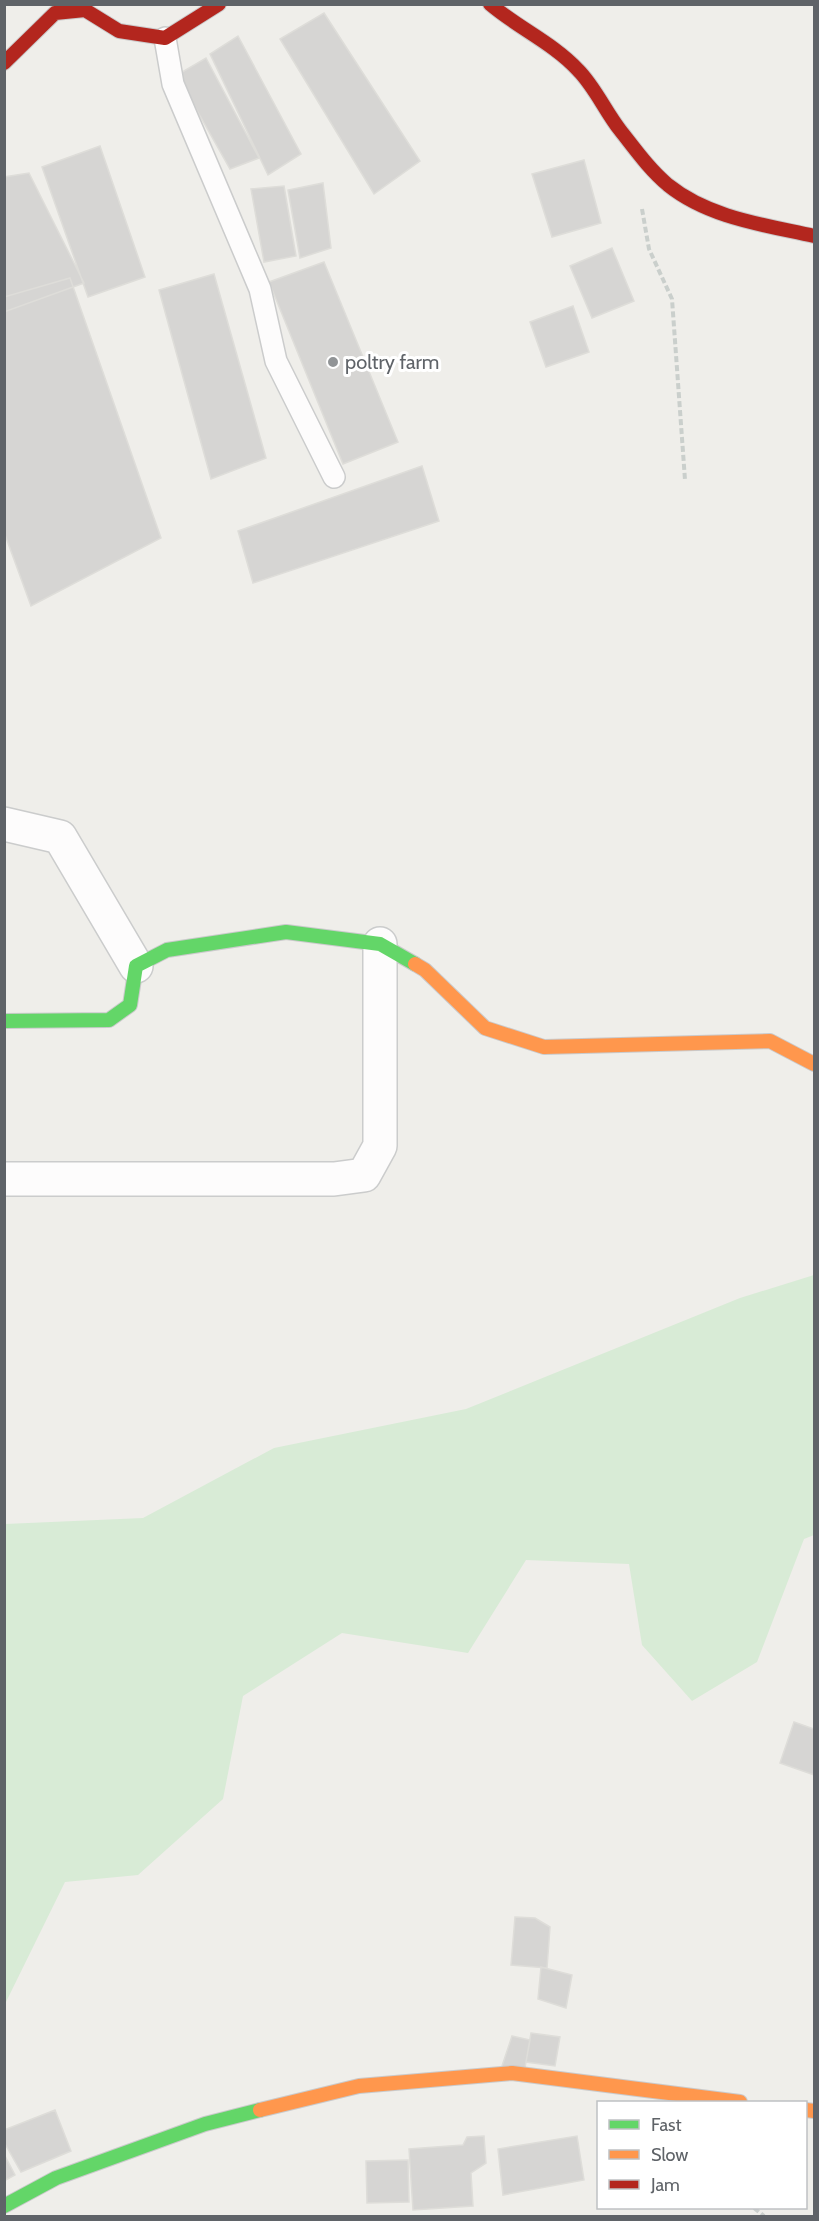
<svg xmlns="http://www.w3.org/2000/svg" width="819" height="2221" font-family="Cabin,sans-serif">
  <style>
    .green { fill: #d8ebd6 }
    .building { fill: #d6d5d3; stroke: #deddd9; stroke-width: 1.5 }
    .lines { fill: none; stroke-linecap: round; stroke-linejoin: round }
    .lane-casing { stroke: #cbcccc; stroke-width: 24 }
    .street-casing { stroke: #cbcccc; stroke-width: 36 }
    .fast-casing { stroke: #cacacb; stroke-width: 16 }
    .slow-casing { stroke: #cacacb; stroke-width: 16 }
    .jam-casing { stroke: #cacacb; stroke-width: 16 }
    .path { stroke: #cacfcc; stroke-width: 4; stroke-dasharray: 6 3; stroke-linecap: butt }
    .lane { stroke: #fdfcfc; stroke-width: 21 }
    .street { stroke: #fdfcfc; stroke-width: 33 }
    .fast { stroke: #63d668; stroke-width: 14 }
    .slow { stroke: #ff974d; stroke-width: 14 }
    .jam { stroke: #b3261e; stroke-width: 14 }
    .poi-dot { fill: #919496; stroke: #fff; stroke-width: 2 }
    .labels { text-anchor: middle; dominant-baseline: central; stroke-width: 6; stroke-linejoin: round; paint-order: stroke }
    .poi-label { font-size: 20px; fill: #5f6368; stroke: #fff; text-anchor: start }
  </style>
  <rect width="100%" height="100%" fill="#efeeea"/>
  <path class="green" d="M814 1275V1535L804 1539 757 1662 692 1701 642 1645 629 1564 526 1560 468 1653 342 1633 243 1696 223 1799 138 1875 65 1882 5 2004V1524L143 1518 274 1448 466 1409 740 1298Z"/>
  <path class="building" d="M324 13 420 161 374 194 280 39Z
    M238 36 301 154 268 175 210 54Z
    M206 58 259 158 230 169 177 75Z
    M100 146 145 277 88 297 42 167Z
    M584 160 601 223 552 237 532 174Z
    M29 173 84 283 4 312V177Z
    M323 183 331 248 300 258 288 190Z
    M284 186 296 256 264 262 251 189Z
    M612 248 634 301 592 318 570 266Z
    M324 262 398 442 343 464 269 282Z
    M214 274 266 458 211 479 159 290Z
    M70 278 161 538 31 606 4 532V297Z
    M573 306 589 352 546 367 530 322Z
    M422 466 439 521 253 583 238 531Z
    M794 1722 814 1729V1775L780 1763Z
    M515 1917 535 1918 550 1927 547 1968 511 1965Z
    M541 1967 572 1975 566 2008 538 1999Z
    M531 2033 560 2037 555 2066 526 2062Z
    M512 2036 530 2040 524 2073 501 2069Z
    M55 2110 71 2151 21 2172 4 2142V2130Z
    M484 2136 486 2163 471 2173 473 2206 413 2210 409 2149 463 2145 467 2137Z
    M577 2136 584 2180 503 2195 498 2149Z
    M4 2154 15 2175 4 2181Z
    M408 2160 409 2202 367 2203 366 2161Z"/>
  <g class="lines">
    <g class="lane-casing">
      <path id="lane" d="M165 38 173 84 260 289 276 361 334 477"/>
    </g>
    <g class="street-casing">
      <path id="street" d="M4 824 60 837 136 966
        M4 1179H334L364 1175 380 1146V944"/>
    </g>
    <g class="fast-casing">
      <path id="fast" d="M4 1021 109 1020 130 1005 136 966 167 950 286 932 380 944 415 964
        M4 2206 56 2178 205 2124 260 2110"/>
    </g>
    <g class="slow-casing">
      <path id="slow" d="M415 964 425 970 485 1028 544 1047 770 1041 814 1064
        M260 2110 359 2086 512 2073 740 2102
        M806 2110 814 2111"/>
    </g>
    <g class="jam-casing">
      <path id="jam" d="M490 4C518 28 553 43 578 70 595 87 605 111 620 130 635 149 649 169 668 185 709 218 765 225 814 236
        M4 63 55 13 85 10 119 31 165 38 219 4"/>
    </g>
    <path class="path" d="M642 209 649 249 672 299 685 480
      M754 2208 764 2216"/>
    <use href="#lane" class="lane"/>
    <use href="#street" class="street"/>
    <use href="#fast" class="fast"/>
    <use href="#slow" class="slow"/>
    <use href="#jam" class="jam"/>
  </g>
  <circle class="poi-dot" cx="333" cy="362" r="6"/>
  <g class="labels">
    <g class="poi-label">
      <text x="345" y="362">poltry farm</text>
    </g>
  </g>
  <rect width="819" height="2221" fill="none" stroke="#5f6368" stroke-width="12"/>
  <rect x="597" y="2101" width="210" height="108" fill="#ffffff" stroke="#bfc1c3" stroke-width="1.5"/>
  <rect x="609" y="2120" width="30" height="9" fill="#63d668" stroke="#bfc1c3" stroke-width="1.5"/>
  <text x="651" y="2131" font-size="18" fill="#5f6368">Fast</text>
  <rect x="609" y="2150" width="30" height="9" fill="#ff974d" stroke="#bfc1c3" stroke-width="1.5"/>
  <text x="651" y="2161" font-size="18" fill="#5f6368">Slow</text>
  <rect x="609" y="2180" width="30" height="9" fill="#b3261e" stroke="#bfc1c3" stroke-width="1.5"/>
  <text x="651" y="2191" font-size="18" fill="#5f6368">Jam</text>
</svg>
